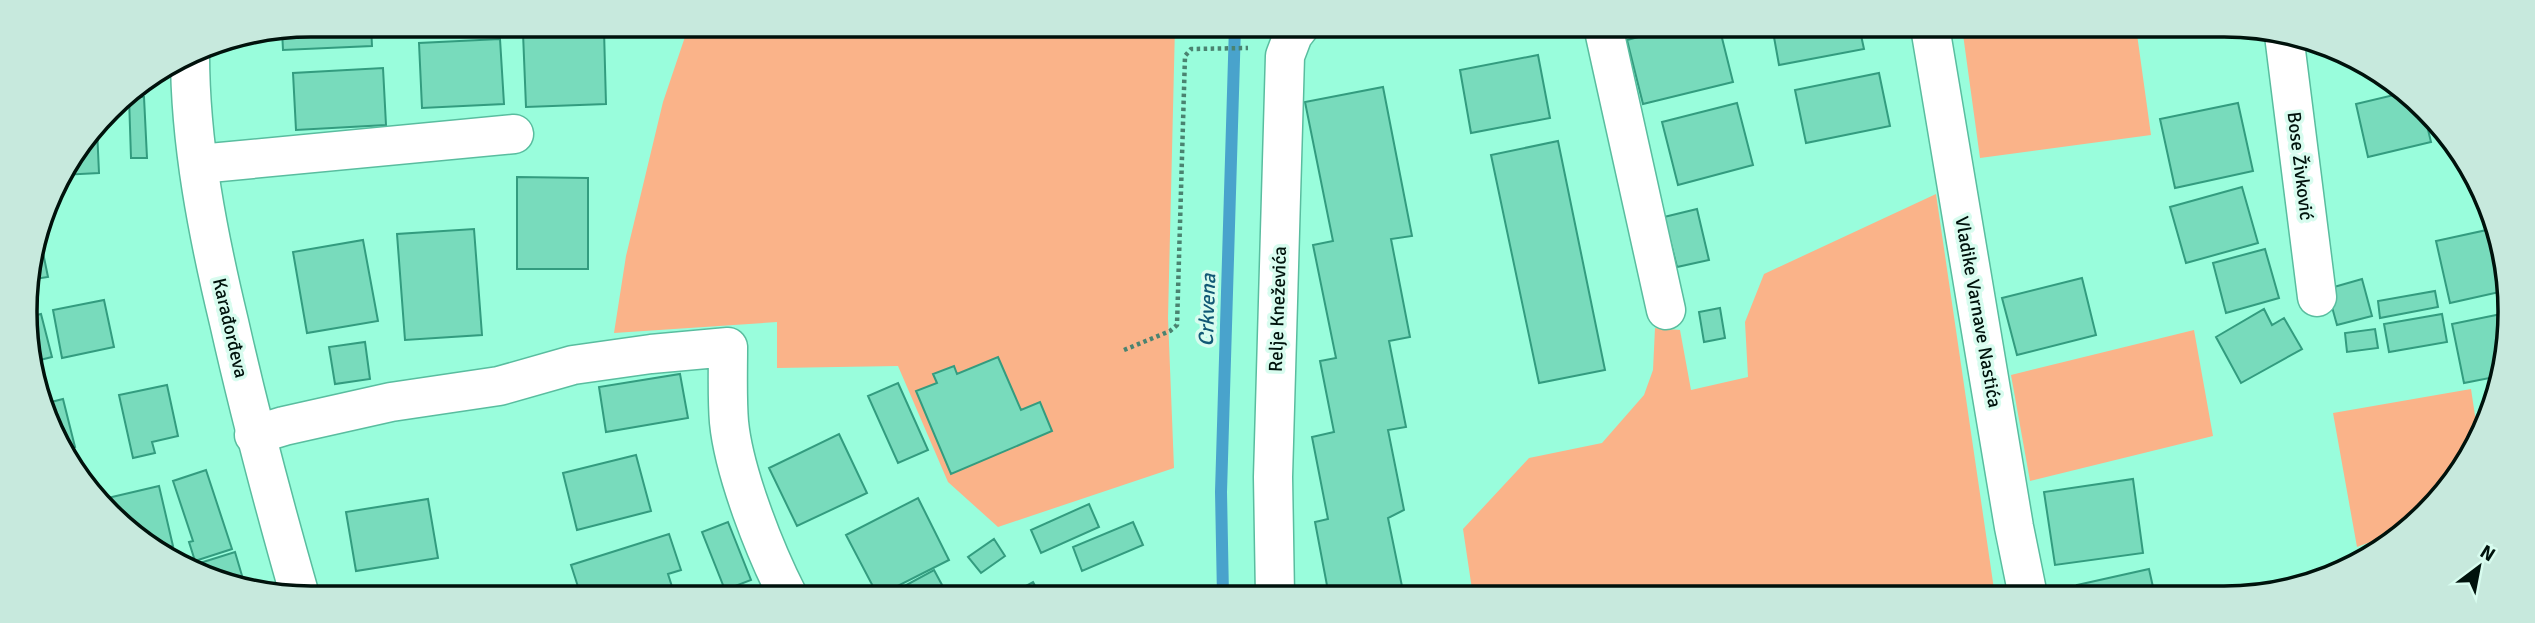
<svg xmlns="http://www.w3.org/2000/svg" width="2535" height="623" font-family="Signika,sans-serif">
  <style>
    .green { fill: #fab389 }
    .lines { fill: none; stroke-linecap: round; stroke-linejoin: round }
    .stream { stroke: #49a3cc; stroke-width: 12 }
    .building { fill: #78dbbc; stroke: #339c7f; stroke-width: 2 }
    .minor-casing { stroke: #59bd9f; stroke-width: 41 }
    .major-casing { stroke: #59bd9f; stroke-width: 41 }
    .path { stroke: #4a8370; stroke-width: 4.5; stroke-dasharray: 3.5 3.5; stroke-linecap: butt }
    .minor { stroke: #fff; stroke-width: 38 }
    .major { stroke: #fff; stroke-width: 38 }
    .labels { text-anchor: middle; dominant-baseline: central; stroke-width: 7; stroke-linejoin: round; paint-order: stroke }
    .street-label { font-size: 19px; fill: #00120c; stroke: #d8fcef }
    .water-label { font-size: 21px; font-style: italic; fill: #115875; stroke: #d8fcef }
    .rim { fill: none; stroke: #00120c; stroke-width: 3.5 }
  </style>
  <rect width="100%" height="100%" fill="#99fddc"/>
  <path class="green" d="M689 25 1175 26 1168 318 1174 468 998 527 948 482 898 366 777 368V322L614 333 626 256 663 102Z
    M1962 27H2136L2151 135 1980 158Z
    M1936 194 1995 596H1473L1463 529 1529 458 1602 443 1644 395 1653 370 1655 328 1680 330 1691 390 1748 377 1745 322 1764 274Z
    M2194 330 2213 436 2030 481 2011 375Z
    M2471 389 2479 442 2426 515 2408 528 2357 547 2333 413Z"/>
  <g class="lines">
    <path class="stream" d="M1223 596 1221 492 1235 26"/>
  </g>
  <path class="building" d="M312 24 371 25 372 46 283 50 282 30Z
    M1680 26H1719L1733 82 1643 104 1627 40Z
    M1772 26H1859L1864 49 1779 65Z
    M604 30 606 104 526 107 523 33Z
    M500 39 504 104 422 108 419 43Z
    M1538 55 1550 118 1471 133 1460 70Z
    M383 68 386 125 296 130 293 73Z
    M1879 73 1890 126 1806 143 1795 90Z
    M1383 87 1412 236 1391 239 1410 337 1389 341 1406 427 1388 430 1404 510 1388 518 1404 596H1329L1315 522 1328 519 1312 437 1334 432 1320 361 1336 358 1313 245 1333 241 1305 102Z
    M2402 93 2424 113 2431 142 2368 157 2356 104Z
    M129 97H144L147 158H131Z
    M1737 103 1753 165 1678 185 1662 122Z
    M2238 103 2253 171 2175 188 2160 119Z
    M97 129 99 173 62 175Z
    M1558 141 1605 370 1539 383 1491 155Z
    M517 177 588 178V269H517Z
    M2242 187 2258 243 2186 263 2170 207Z
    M1697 209 1709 260 1677 267 1664 217Z
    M2496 228 2501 238 2504 291 2450 303 2436 241Z
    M474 229 482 335 405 340 397 234Z
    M40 238 48 277 28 280Z
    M363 240 378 321 307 333 293 252Z
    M2265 249 2279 298 2226 313 2213 263Z
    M2082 278 2096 335 2017 355 2002 298Z
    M2362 279 2372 316 2337 325 2327 289Z
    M2435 291 2438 307 2380 318 2378 301Z
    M104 300 114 347 62 358 53 310Z
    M1720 308 1725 338 1704 342 1699 312Z
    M2264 309 2272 325 2284 318 2302 349 2241 383 2216 337Z
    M2506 313 2508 349 2500 376 2464 383 2452 324Z
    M41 314 52 357 32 362 28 317Z
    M2442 314 2447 342 2389 352 2384 324Z
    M2375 329 2378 348 2347 352 2345 333Z
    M365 342 370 379 335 384 329 347Z
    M998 357 1021 410 1040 402 1052 431 951 474 916 391 937 383 933 374 954 366 957 374Z
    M680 374 688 418 606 432 599 387Z
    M898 383 928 450 898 463 868 396Z
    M167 385 178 436 152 442 155 453 133 458 119 395Z
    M63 399 75 447 65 449 43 404Z
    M839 434 867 493 797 526 769 468Z
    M636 455 651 511 577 530 563 473Z
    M206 470 232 549 195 561 189 542 193 541 173 481Z
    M2133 479 2143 553 2055 565 2044 492Z
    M159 486 173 546 156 550 99 500Z
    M918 498 949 560 878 596 846 535Z
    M428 499 438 558 356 571 346 512Z
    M1089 504 1099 527 1041 553 1031 530Z
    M728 522 751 580 725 590 702 532Z
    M1133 522 1143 545 1082 571 1073 547Z
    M669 534 681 570 668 574 675 596H581L571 565Z
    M994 539 1005 556 981 573 968 557Z
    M235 552 243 579 234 582 203 572 200 563Z
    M2149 569 2155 596H2080L2077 585Z
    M934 570 948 596H886Z
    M1033 582 1040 595 1008 596Z"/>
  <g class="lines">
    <g class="minor-casing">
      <path id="minor" d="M1603 26 1666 310
        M1930 27 2014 527 2028 596
        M2284 35 2317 297
        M199 164 514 134
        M254 435 284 426 391 402 499 386 573 365 651 354 728 347C728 372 727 398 729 422 734 473 765 551 788 596
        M1275 596 1273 477 1285 56 1293 35 1300 26"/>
    </g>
    <g class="major-casing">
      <path id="major" d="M190 54C190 144 208 235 229 322 250 415 274 505 300 596"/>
    </g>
    <path class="path" d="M1124 350 1170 331 1177 325 1185 56 1191 49 1248 48"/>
    <use href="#minor" class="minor"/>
    <use href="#major" class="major"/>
  </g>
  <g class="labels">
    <g class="street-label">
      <text transform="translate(2300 166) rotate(83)">Bose Živković</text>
      <text transform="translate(1278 309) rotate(-88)">Relje Kneževića</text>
      <text transform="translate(1978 312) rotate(80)">Vladike Varnave Nastića</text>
      <text transform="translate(230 328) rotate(77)">Karađorđeva</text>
    </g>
    <g class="water-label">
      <text transform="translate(1207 310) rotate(-88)">Crkvena</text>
    </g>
  </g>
  <path d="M0 0H2535V623H0ZM311 37H2224A274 274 0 0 1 2498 311V312A274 274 0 0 1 2224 586H311A274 274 0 0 1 37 312V311A274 274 0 0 1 311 37Z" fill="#c7e9dd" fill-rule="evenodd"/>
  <path class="rim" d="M311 37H2224A274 274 0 0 1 2498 311V312A274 274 0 0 1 2224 586H311A274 274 0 0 1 37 312V311A274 274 0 0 1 311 37Z"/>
  <g transform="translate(2479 567) rotate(32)" stroke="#d8fcef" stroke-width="5" paint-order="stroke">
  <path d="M0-5L12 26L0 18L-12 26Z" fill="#00120c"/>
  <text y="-10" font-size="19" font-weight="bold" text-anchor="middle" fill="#00120c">N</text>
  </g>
</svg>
